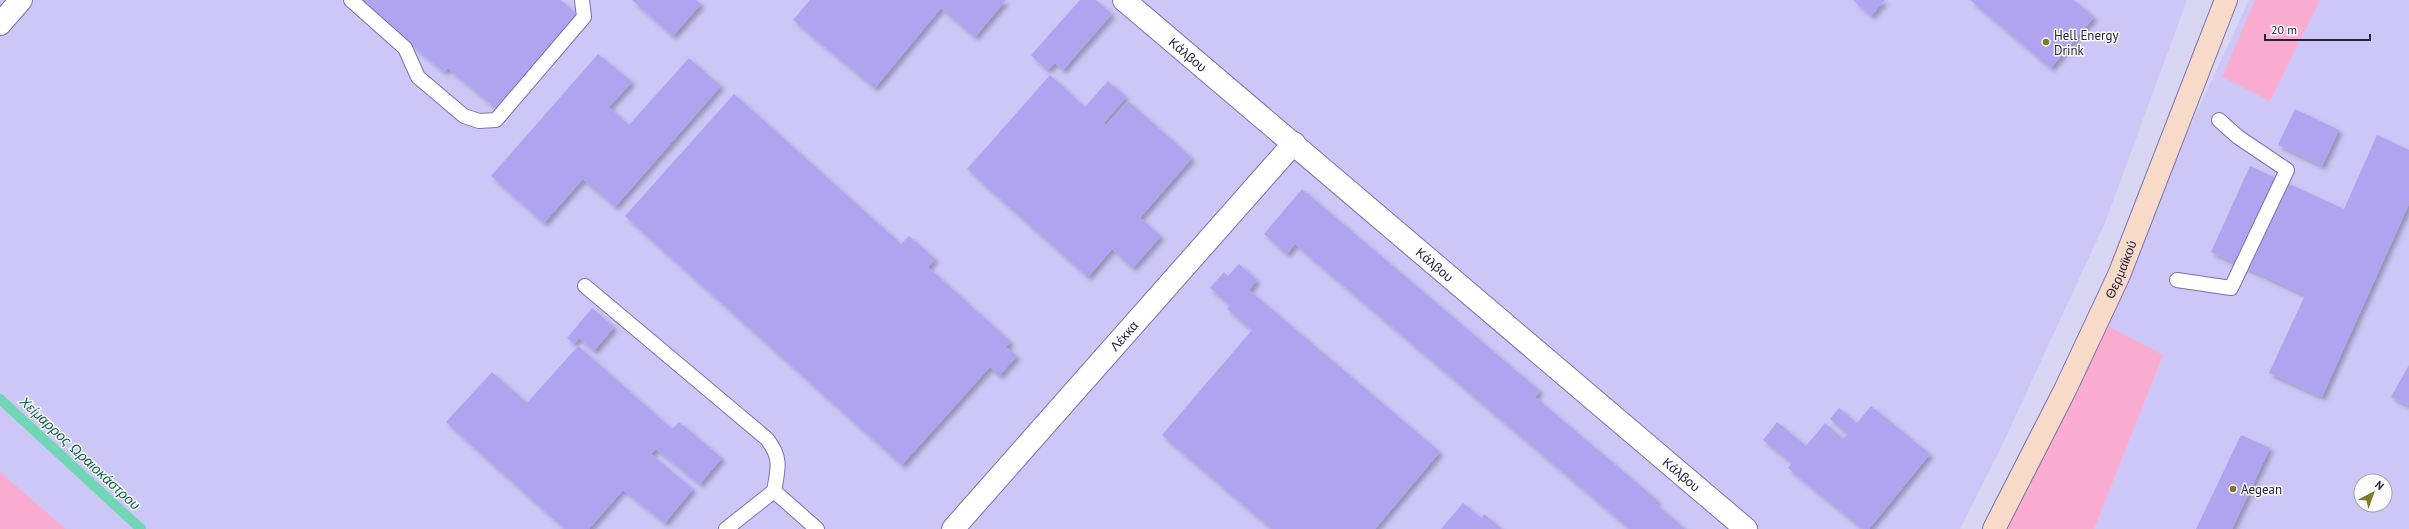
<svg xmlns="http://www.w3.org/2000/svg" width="2409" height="529" font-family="'PT Sans',sans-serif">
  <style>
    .built { fill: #cdc7f7; fill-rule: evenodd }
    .green { fill: #fbadd1 }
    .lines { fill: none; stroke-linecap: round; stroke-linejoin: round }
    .stream { stroke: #70d6b5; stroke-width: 10 }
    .building { fill: #b0a4f0; filter: url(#shadow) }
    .lane-casing { stroke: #7b70b3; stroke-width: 16 }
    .street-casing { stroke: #7b70b3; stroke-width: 24 }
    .secondary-casing { stroke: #7b70b3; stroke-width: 24 }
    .lane { stroke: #fff; stroke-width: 14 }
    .street { stroke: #fff; stroke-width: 22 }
    .secondary { stroke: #f8dac8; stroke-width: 22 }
    .poi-dot { fill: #7b7c25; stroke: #fbfbfb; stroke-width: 1.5 }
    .labels { text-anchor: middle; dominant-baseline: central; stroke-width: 3; stroke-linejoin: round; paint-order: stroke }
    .poi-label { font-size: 13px; fill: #26213d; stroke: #fbfbfb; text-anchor: start }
    .street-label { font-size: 13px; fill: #26213d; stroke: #fbfbfb }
    .water-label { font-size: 14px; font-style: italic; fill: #0d614c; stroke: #fbfbfb }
  </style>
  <defs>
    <filter id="shadow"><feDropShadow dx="3.5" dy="3.5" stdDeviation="2" flood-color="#0004"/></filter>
  </defs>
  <rect width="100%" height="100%" fill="#d9d6f4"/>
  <path class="built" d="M0 0H2187L2105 223 1998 454 1960 529H0Z
    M2249 0H2409V529H2003ZM2361 481H2385V505H2361Z"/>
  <path class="green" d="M2255 0H2320L2270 101 2222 77Z
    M2101 322 2163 355 2094 529H2003Z
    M0 472 66 529H0Z"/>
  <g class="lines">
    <path class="stream" d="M0 399 141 529"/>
  </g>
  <path class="building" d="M359 0H561L578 15 498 110 448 68 444 72Z
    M632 0H696L701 4 673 36Z
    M810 0H1006L975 37 941 8 875 88 793 20Z
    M1080 0H1096L1112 14 1063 70 1055 63 1047 70 1031 55Z
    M1853 0H1885L1871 16Z
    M1970 0H2074L2094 17 2051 68Z
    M598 54 632 82 609 107 629 125 689 58 721 86 615 207 583 179 544 223 491 176Z
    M1050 75 1085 107 1108 81 1126 97 1104 123 1106 125 1128 101 1192 158 1140 218 1161 236 1133 268 1112 249 1088 277 967 169Z
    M734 94 901 244 909 236 935 259 928 267 1011 342 1006 347 1017 356 999 376 990 367 902 465 625 216Z
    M2295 109 2339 130 2322 166 2278 145Z
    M2377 135 2409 150V204L2322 397 2269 373 2305 295 2211 252 2250 166 2344 209Z
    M1302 189 1540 391 1535 397 1657 500 1655 503 1685 529H1630L1295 244 1287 254 1264 234Z
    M1239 264 1257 280 1249 290 1440 452 1375 529H1272L1162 435 1252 330 1227 309 1230 305 1210 288 1224 272 1228 276Z
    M592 308 614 327 594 351 579 338 574 344 567 338Z
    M578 346 672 429 679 422 722 458 700 484 656 449 651 454 693 489 665 523 623 490 589 529H565L446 422 492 372 527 403Z
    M2409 365V406L2391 397Z
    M1871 406 1930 454 1869 529H1863L1788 468 1792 463 1763 440 1777 422 1806 446 1825 423 1843 439 1848 434 1830 419 1839 408 1857 423Z
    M2241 435 2270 448 2232 529H2196Z
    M1463 503 1481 518 1484 514 1502 529H1441Z"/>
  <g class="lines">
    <g class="lane-casing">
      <path id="lane" d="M351 0 405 48 418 77 464 116 479 121 496 120 584 17 582 0
        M2177 280 2231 288 2287 170 2238 137 2219 120
        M585 286 767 439C782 458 778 469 774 491L817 529
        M726 529 774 491"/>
    </g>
    <g class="street-casing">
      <g id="street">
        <path id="s1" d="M1124 0 1746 529"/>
        <path d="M0 24 21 0"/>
        <path id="s2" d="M953 529 1294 143"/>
      </g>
    </g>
    <g class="secondary-casing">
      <g id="secondary">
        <path id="s3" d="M1994 529 2065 390 2119 275 2226 0"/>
      </g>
    </g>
    <use href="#lane" class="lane"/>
    <use href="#street" class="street"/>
    <use href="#secondary" class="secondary"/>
  </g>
  <g class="poi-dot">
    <circle cx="2046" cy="42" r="4"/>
    <circle cx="2233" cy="489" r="4"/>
  </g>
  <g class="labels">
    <g class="poi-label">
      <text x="2054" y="35">Hell Energy<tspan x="2054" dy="15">Drink</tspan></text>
      <text x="2241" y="489">Aegean</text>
    </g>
    <g class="street-label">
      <text stroke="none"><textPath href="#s1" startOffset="84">Κάλβου</textPath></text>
      <text stroke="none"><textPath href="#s1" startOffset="408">Κάλβου</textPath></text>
      <text stroke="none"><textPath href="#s3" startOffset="289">Θερμαϊκού</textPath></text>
      <text stroke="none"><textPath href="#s2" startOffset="258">Λέκκα</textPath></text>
      <text stroke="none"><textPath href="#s1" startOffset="732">Κάλβου</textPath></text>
    </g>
    <g class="water-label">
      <text transform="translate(80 453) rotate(43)">Χείμαρρος Ωραιοκάστρου</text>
    </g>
  </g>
  <g transform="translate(2373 493) rotate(41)"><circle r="19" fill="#fbfbfb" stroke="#a6a4af"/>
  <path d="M0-3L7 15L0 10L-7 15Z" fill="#7b7c25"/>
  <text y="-6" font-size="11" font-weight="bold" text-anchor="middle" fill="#26213d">N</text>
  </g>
  <path d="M2265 34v6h105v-6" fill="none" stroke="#26213d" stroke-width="2"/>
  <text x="2271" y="34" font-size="12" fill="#26213d" stroke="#fbfbfb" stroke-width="3" paint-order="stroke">20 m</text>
</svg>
